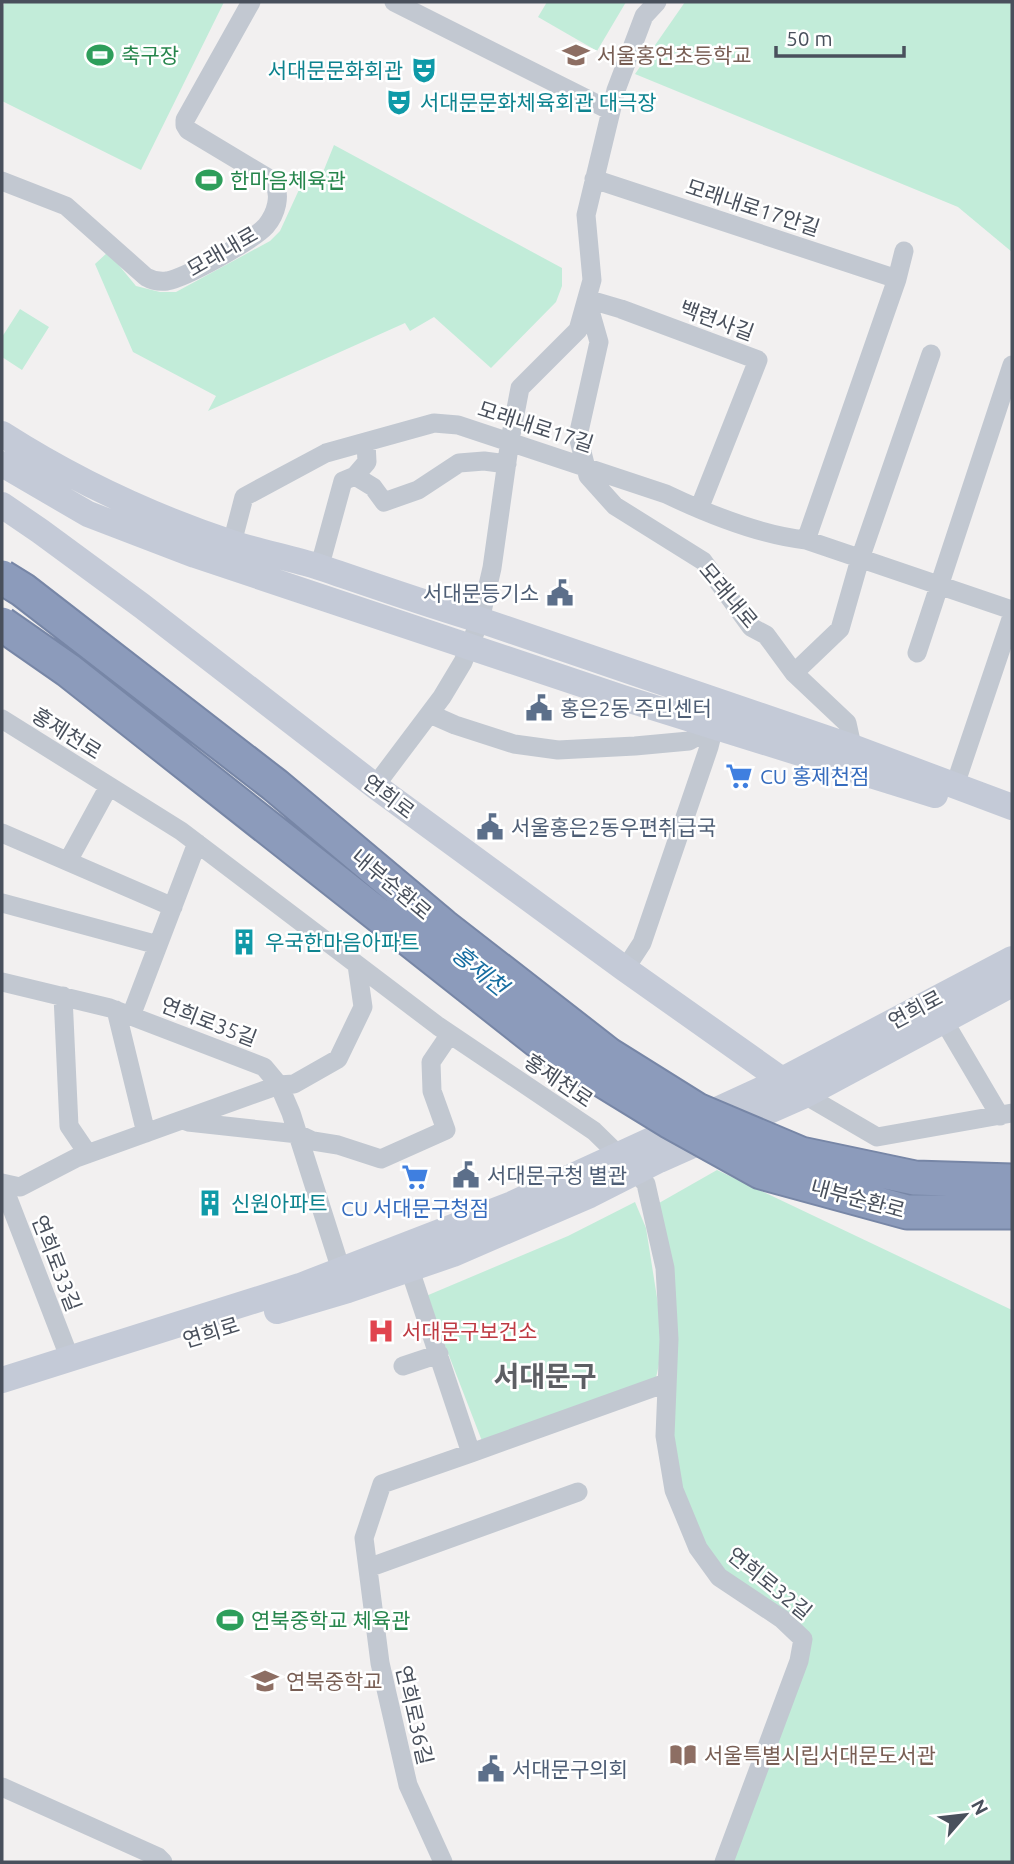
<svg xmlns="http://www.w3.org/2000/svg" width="1014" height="1864" font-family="Ubuntu,'Noto Sans KR',sans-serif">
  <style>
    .green { fill: #c2ecd9 }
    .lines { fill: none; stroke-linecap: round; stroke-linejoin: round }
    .street { stroke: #c2c8d1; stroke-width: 19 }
    .secondary { stroke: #c4cad7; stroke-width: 26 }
    .highway-bridge-casing { stroke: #7786a6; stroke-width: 37; stroke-linecap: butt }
    .highway-bridge { stroke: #8c9bbb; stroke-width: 33 }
    .labels { text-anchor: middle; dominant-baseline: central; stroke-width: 5; stroke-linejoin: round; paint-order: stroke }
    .leisure-label { font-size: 21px; fill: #27864d; stroke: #fff; text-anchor: start }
    .education-label { font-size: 21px; fill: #785e54; stroke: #fff; text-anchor: start }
    .culture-label { font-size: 21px; fill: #0d838f; stroke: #fff; text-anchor: start }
    .street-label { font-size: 21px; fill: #49505c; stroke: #fff }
    .service-label { font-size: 21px; fill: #4e5e75; stroke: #fff; text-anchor: start }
    .shop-label { font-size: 21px; fill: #366cbe; stroke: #fff; text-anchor: start }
    .health-label { font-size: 21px; fill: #be3a42; stroke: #fff; text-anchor: start }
    .water-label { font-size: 23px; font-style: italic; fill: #186ea1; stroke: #fff }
    .district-label { font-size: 28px; font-weight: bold; fill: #5d5f64; stroke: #fff }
  </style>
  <rect width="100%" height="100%" fill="#f2f0f0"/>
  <path class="green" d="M5 2H224L141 170 2 101V9Z
    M547 2H626L597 51 538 17Z
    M685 2H1012V252L958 207 635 74Z
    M334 145 562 268V286L556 302 491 368 434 317 410 331 405 323 208 411 216 396 133 352 95 264 108 252 136 286 160 292H176L270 241 280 231 303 181 317 187Z
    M20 309 49 327 22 370 2 357V337Z
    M717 1170 1012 1310V1862H725L803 1639 719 1577 674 1490 652 1207Z
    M635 1202 646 1228 664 1342 655 1382 482 1441 426 1296 568 1236Z"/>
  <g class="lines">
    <path class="street" d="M394 2 611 111
      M594 179 897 279
      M2 181 66 206 146 277C153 281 159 282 167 281 187 277 252 241 266 226 276 214 282 195 273 181L188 130 185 125V120L251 2
      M587 299 621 309 758 360 699 509
      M587 300 599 342 578 436 588 476 615 506 703 561 751 627 766 635 794 673 847 723 854 755
      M355 476 373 487 384 502 418 490 459 463 484 461 507 464
      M806 540 897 279 904 251
      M232 543 244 497 326 453 434 423 458 425 666 494C708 514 760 535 806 540L1012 610
      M317 567 323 554 343 481 355 476 367 462 366 442
      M917 653 1012 365
      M794 673 840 629 860 559 931 354
      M430 714 455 725 514 744 558 750 635 746 689 741 714 727
      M2 719 181 831 438 1026 594 1131 636 1172 646 1184 665 1268 669 1339 665 1436 674 1490 698 1548 719 1577 782 1619 803 1639 799 1661 724 1862
      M955 785 1012 616
      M375 786 442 697 463 662 480 620 492 568 510 440 520 388 578 330 592 280 586 215 611 111 616 90 644 16 657 2
      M2 833 173 907
      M68 861 109 786
      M2 903 158 945
      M625 969 642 943 709 747 714 727
      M2 982 110 1008 264 1067 279 1085 291 1113 341 1270
      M63 996 69 1126 88 1154
      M116 1010 146 1133
      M131 1016 197 843
      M944 1021 1000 1116
      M805 1095 877 1137 1012 1113
      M188 1122 298 1134 313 1141 338 1145 381 1159 446 1130 432 1091 431 1062 450 1034
      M2 1183 20 1187 76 1158 279 1085 294 1084 338 1059 363 1007 357 965
      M2 1183 70 1359
      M410 1270 471 1453 382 1484 364 1538 380 1663 408 1785 443 1862
      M403 1366 439 1354
      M471 1453 666 1383
      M368 1568 578 1492
      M2 1787 158 1857 163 1862"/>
    <path class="secondary" d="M2 434C74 480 150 516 232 543 260 552 290 558 319 567 373 585 426 604 480 620L852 747 1012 807
      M2 464 88 514 195 555 623 698 935 795
      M2 505 40 531 142 606 375 786 625 969 792 1087
      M277 1311 348 1290 453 1254 590 1195 659 1160 805 1095 1012 984
      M2 1380 300 1286 512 1204 782 1080 1012 959"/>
    <g class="highway-bridge-casing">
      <path id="highway-bridge" d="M2 577 23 590 275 785 443 926 609 1055 697 1110 801 1154 915 1178 1012 1181
        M2 624 68 670 537 1040 669 1121 761 1172 907 1212H1012"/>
    </g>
    <use href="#highway-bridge" class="highway-bridge"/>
  </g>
  <defs>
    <g id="stadium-bare" transform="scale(2.1)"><path d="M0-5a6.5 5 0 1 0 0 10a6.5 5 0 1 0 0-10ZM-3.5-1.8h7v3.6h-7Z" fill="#2e9e5b" stroke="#fff" stroke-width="2.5" paint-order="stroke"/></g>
    <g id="school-bare" transform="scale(2.1)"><path d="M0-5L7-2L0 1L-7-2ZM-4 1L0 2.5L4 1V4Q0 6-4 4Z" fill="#8d6e63" stroke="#fff" stroke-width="2.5" paint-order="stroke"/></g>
    <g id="theatre-bare" transform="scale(2.1)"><path d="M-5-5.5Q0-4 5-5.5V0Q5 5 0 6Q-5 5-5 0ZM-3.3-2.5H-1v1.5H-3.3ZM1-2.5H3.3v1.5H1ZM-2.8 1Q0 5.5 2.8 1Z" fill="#0f9aa8" stroke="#fff" stroke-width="2.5" paint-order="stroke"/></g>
    <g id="civic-bare" transform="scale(2.1)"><path d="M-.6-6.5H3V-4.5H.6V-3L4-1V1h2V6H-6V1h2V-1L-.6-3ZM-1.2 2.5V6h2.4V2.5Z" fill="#5c6f8a" stroke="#fff" stroke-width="2.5" paint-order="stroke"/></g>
    <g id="supermarket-bare" transform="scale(2.1)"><path d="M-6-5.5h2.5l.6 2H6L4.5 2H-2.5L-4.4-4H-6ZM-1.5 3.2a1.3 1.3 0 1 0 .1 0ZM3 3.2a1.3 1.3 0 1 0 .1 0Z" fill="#3f7fe0" stroke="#fff" stroke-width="2.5" paint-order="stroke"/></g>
    <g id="building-bare" transform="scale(2.1)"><path d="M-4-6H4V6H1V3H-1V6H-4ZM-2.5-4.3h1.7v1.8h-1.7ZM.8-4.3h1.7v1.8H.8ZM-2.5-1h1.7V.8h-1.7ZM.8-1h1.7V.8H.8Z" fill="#0f9aa8" stroke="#fff" stroke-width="2.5" paint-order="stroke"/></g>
    <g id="hospital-bare" transform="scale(2.1)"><path d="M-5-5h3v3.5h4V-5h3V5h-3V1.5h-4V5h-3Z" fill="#e0444e" stroke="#fff" stroke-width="2.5" paint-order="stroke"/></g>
    <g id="library-bare" transform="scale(2.1)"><path d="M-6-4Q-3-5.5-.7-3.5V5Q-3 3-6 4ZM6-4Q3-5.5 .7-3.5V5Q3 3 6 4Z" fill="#8d6e63" stroke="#fff" stroke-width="2.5" paint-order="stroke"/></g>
  </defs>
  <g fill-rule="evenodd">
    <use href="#stadium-bare" x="100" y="55"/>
    <use href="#school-bare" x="576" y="55"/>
    <use href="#theatre-bare" x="424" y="70"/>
    <use href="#theatre-bare" x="399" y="102"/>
    <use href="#stadium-bare" x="209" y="180"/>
    <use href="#civic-bare" x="560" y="593"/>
    <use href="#civic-bare" x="539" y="708"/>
    <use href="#supermarket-bare" x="739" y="776"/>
    <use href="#civic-bare" x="490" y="827"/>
    <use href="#building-bare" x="244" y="942"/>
    <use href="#civic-bare" x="466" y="1175"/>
    <use href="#supermarket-bare" x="415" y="1177"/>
    <use href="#building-bare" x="210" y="1203"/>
    <use href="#hospital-bare" x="381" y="1331"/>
    <use href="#stadium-bare" x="230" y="1620"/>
    <use href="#school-bare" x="265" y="1681"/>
    <use href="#library-bare" x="683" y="1755"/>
    <use href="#civic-bare" x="491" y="1769"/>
  </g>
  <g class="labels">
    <g class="leisure-label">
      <text x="121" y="55">축구장</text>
      <text x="230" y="180">한마음체육관</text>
      <text x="251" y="1620">연북중학교 체육관</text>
    </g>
    <g class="education-label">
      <text x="597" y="55">서울홍연초등학교</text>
      <text x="286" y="1681">연북중학교</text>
      <text x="704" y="1755">서울특별시립서대문도서관</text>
    </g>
    <g class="culture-label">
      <text x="403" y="70" text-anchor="end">서대문문화회관</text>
      <text x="420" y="102">서대문문화체육회관 대극장</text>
      <text x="265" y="942">우국한마음아파트</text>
      <text x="231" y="1203">신원아파트</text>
    </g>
    <g class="street-label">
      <text transform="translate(753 207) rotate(18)">모래내로17안길</text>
      <text transform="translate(222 251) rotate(-30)">모래내로</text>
      <text transform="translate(717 320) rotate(20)">백련사길</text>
      <text transform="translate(536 426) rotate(18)">모래내로17길</text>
      <text transform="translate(729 595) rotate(50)">모래내로</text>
      <text transform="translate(67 733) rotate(32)">홍제천로</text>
      <text transform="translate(389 796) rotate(37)">연희로</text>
      <text transform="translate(392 884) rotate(40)">내부순환로</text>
      <text transform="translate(915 1009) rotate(-28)">연희로</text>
      <text transform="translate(209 1021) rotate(21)">연희로35길</text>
      <text transform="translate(559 1080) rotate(34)">홍제천로</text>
      <text transform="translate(858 1198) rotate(15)">내부순환로</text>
      <text transform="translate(57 1263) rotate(69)">연희로33길</text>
      <text transform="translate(211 1332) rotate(-17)">연희로</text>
      <text transform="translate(770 1583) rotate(39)">연희로32길</text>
      <text transform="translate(415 1715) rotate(77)">연희로36길</text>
    </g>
    <g class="service-label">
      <text x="539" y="593" text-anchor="end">서대문등기소</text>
      <text x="560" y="708">홍은2동 주민센터</text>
      <text x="511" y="827">서울홍은2동우편취급국</text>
      <text x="487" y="1175">서대문구청 별관</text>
      <text x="512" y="1769">서대문구의회</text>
    </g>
    <g class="shop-label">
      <text x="760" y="776">CU 홍제천점</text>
      <text x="415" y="1208" text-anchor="middle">CU 서대문구청점</text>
    </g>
    <g class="health-label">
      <text x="402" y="1331">서대문구보건소</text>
    </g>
    <g class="water-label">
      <text transform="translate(480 970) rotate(39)">홍제천</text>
    </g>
    <g class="district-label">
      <text x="545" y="1375">서대문구</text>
    </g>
  </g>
  <rect width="1014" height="1864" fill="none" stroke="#49505c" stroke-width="7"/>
  <g transform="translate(965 1815) rotate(62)" stroke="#ffffff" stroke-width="5" paint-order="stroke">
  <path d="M0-5L12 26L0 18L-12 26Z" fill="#49505c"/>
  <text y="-10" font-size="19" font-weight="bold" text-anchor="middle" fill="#49505c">N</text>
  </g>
  <path d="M776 46v10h128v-10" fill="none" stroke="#49505c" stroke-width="3.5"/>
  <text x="786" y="46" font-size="21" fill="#49505c" stroke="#ffffff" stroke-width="5" paint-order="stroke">50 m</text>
</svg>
